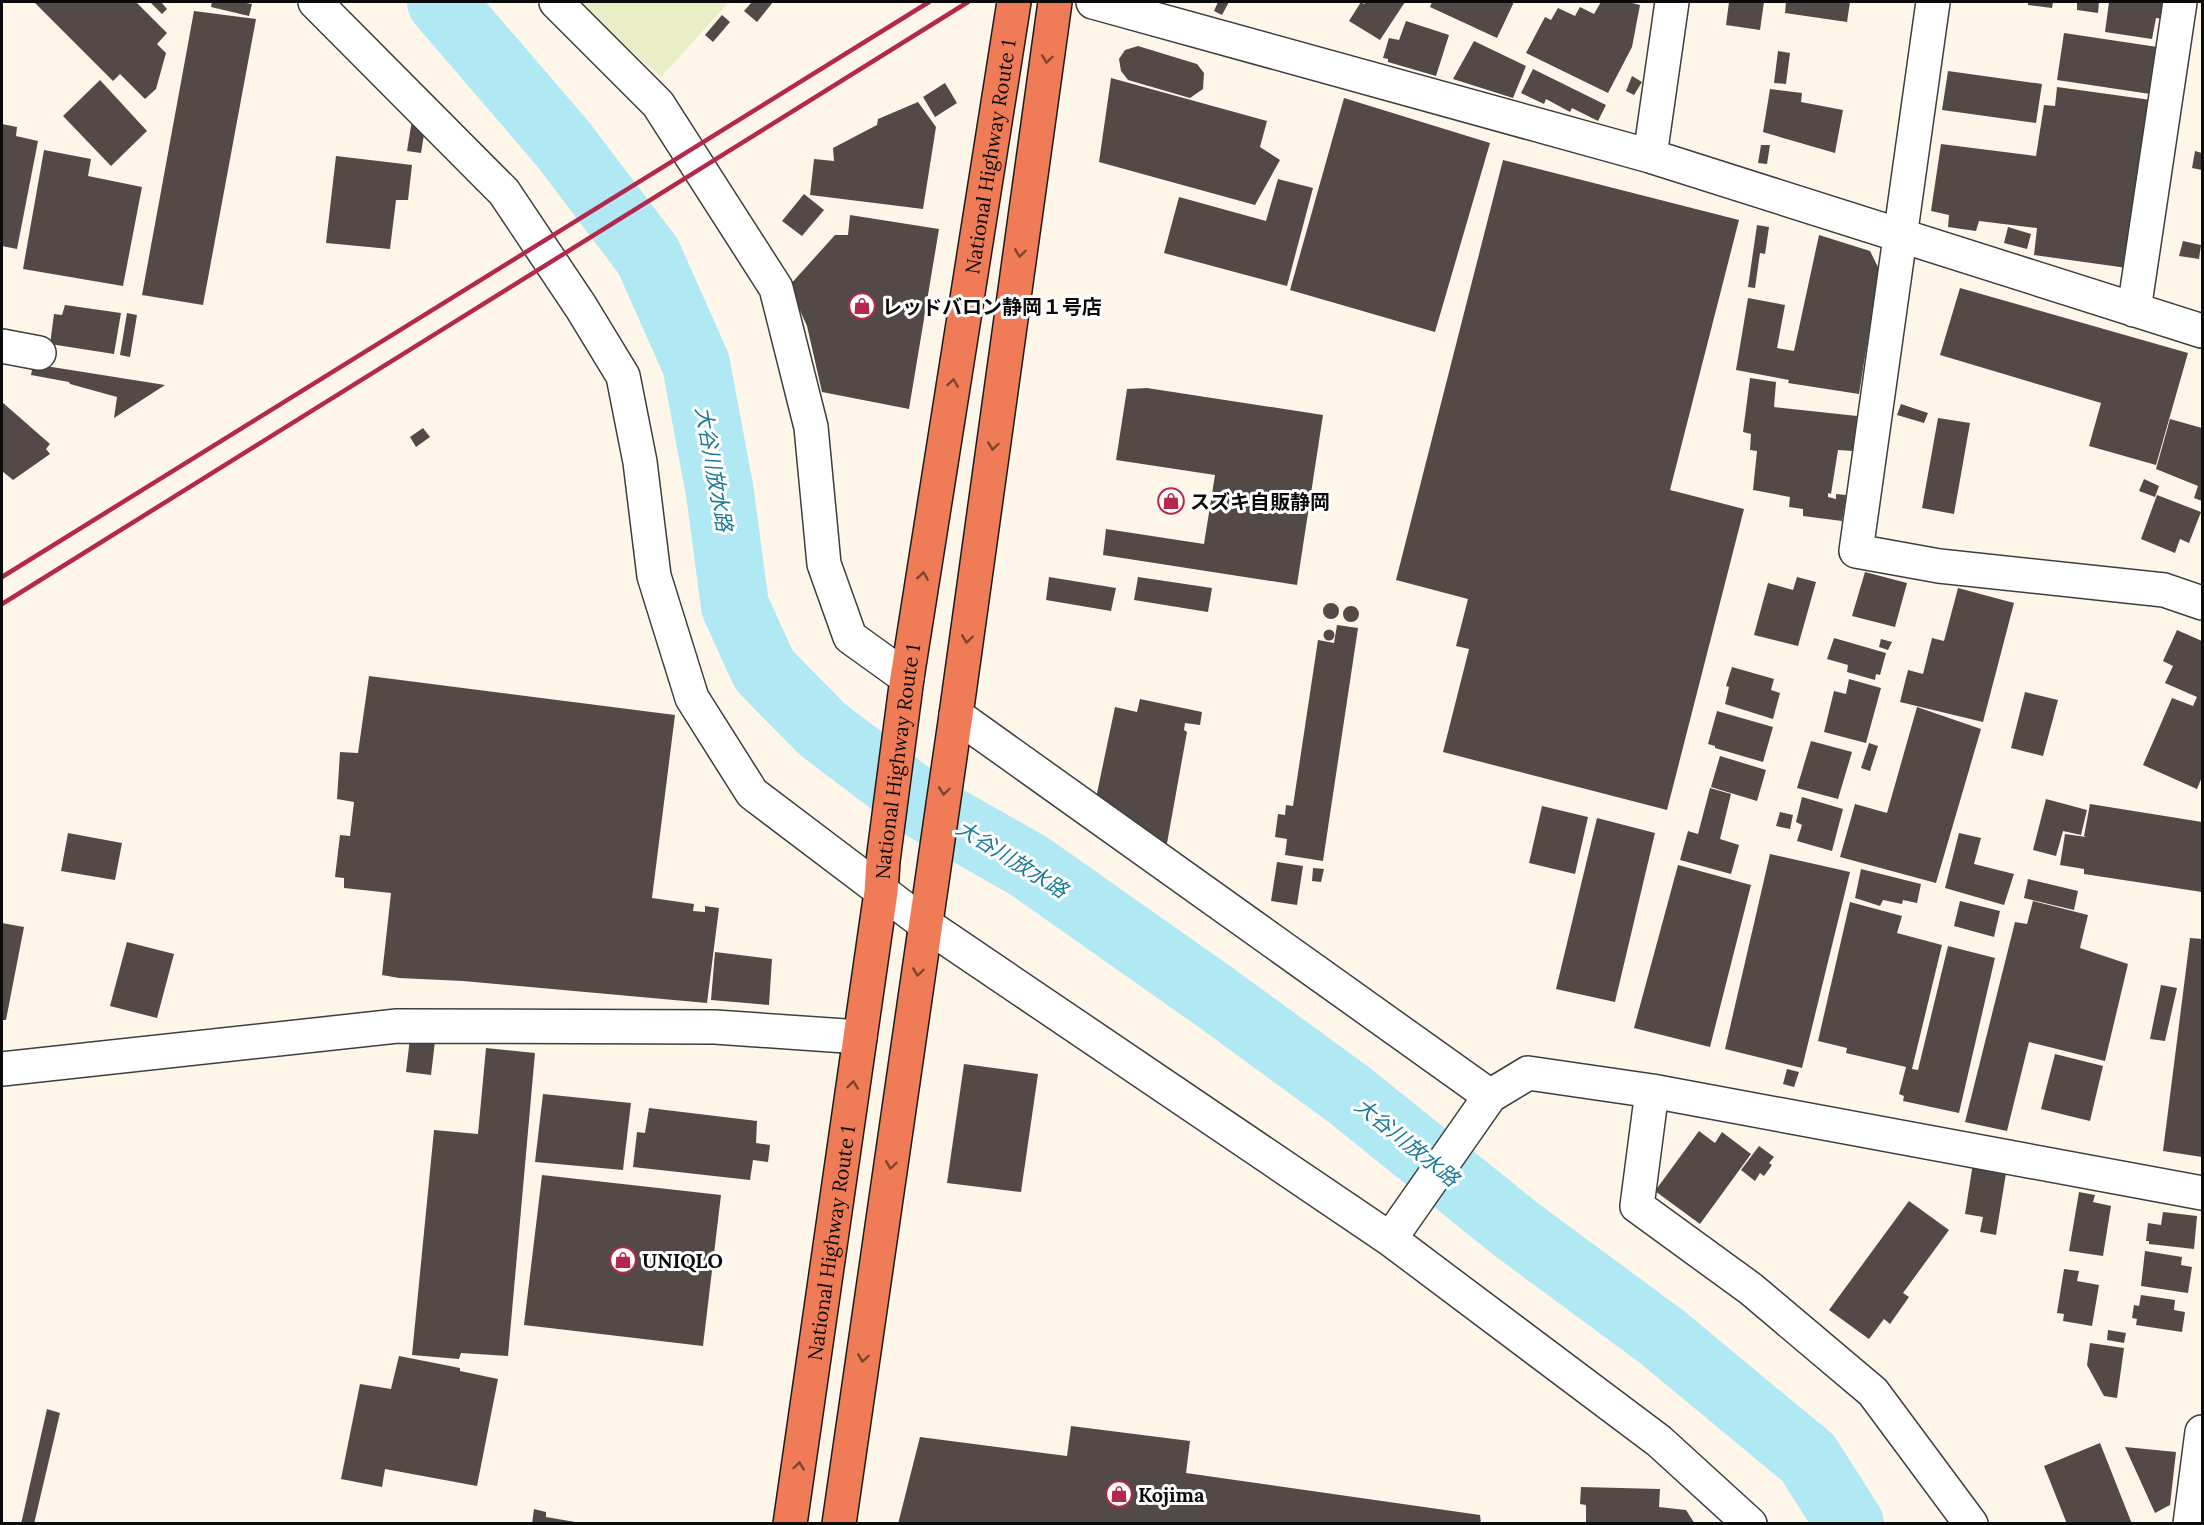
<svg xmlns="http://www.w3.org/2000/svg" width="2204" height="1525" font-family="Lora,'Noto Sans JP',serif">
  <style>
    .pitch { fill: #e9eec7 }
    .lines { fill: none; stroke-linecap: round; stroke-linejoin: round }
    .river { stroke: #b0e8f4; stroke-width: 68 }
    .building { fill: #534a48 }
    .street-casing { stroke: #3e3e3e; stroke-width: 36 }
    .highway-casing { stroke: #1c1c1c; stroke-width: 36 }
    .street { stroke: #fff; stroke-width: 33 }
    .highway { stroke: #ef7c56; stroke-width: 33 }
    .rail { stroke: #b5284d; stroke-width: 4.5 }
    .oneway { stroke: #7d4430 }
    .labels { text-anchor: middle; dominant-baseline: central; stroke-width: 6; stroke-linejoin: round; paint-order: stroke }
    .street-label { font-size: 20px; fill: #0b0b0b; stroke: #fff }
    .poi-label { font-size: 20px; font-weight: bold; fill: #0b0b0b; stroke: #fff; text-anchor: start }
    .water-label { font-size: 21px; font-style: italic; fill: #197b97; stroke: #fff }
  </style>
  <rect width="100%" height="100%" fill="#fef6e9"/>
  <path class="pitch" d="M576 2H729L661 77Z"/>
  <g class="lines">
    <path class="river" d="M441 2 563 144 648 256 696 364 720 493 735 606 764 670 822 729 925 807 1029 866 1215 997 1348 1094 1517 1230 1662 1337 1808 1458 1850 1524"/>
  </g>
  <path class="building" d="M34 2H136L167 33 157 44 166 53 156 89 145 99 120 74 113 81Z
    M150 2H161L167 9 162 14Z
    M212 2H241L252 4 249 16 211 7Z
    M752 2H773L757 22 744 11Z
    M1218 2H1229L1222 15 1214 11Z
    M1361 2 1364 4 1366 2H1405L1380 40 1349 21Z
    M1432 2H1514L1497 38 1430 7Z
    M1601 2H1628L1640 5 1632 47 1608 93 1526 53 1545 17 1551 20 1558 8 1575 16 1580 7 1594 14Z
    M1729 2H1764L1760 30 1726 25Z
    M1786 2H1850L1847 22 1785 13Z
    M2028 2H2053L2052 8 2028 5Z
    M2077 2H2099L2098 13 2077 10Z
    M2109 2H2166L2164 19 2156 18 2152 39 2105 32Z
    M194 11 256 19 203 305 142 295Z
    M722 15 730 22 713 42 705 35Z
    M1406 21 1449 35 1436 76 1388 62V59L1383 58 1389 38 1399 40Z
    M2064 33 2164 48 2157 95 2057 80Z
    M1474 41 1526 66 1513 98 1453 79Z
    M1138 46 1197 64 1204 73 1203 89 1190 98 1128 80 1121 71 1119 59 1125 50Z
    M1778 51 1790 53 1786 84 1774 83Z
    M1533 69 1606 105 1598 121 1572 108 1570 112 1546 99 1544 104 1521 93Z
    M1948 71 2042 84 2036 123 1942 110Z
    M1632 76 1642 82 1634 95 1626 91Z
    M1111 78 1267 121 1260 147 1280 160 1255 205 1099 162Z
    M100 80 147 131 111 166 63 116Z
    M945 83 957 103 935 117 923 97Z
    M2057 87 2151 100 2127 268 2034 255 2037 228 1979 221 1976 231 1948 227 1949 215 1931 211 1941 144 2036 156 2044 105 2055 106Z
    M1770 89 1802 93 1801 102 1843 110 1835 153 1763 132Z
    M1344 98 1490 143 1435 332 1290 290Z
    M918 102 936 127 923 209 810 195 814 159 834 161 833 148 877 125 878 119Z
    M412 120 426 122 421 153 407 151Z
    M2 124 17 127 16 136 38 141 17 249 2 246Z
    M1761 145H1770L1767 164 1758 163Z
    M44 150 91 159 88 176 142 187 123 286 23 269Z
    M2195 151 2202 153V170L2192 168Z
    M336 156 412 165 408 200H396L390 249 326 243Z
    M1503 160 1739 220 1670 490 1744 509 1667 810 1443 752 1469 649 1456 646 1468 599 1396 580Z
    M1278 179 1313 188 1287 286 1164 253 1179 197 1266 221Z
    M804 194 824 210 802 236 782 221Z
    M850 215 939 229 909 409 822 392 807 326 789 286 835 235H848Z
    M1757 225 1769 227 1765 254 1760 253 1755 288 1748 287Z
    M2008 227 2031 234 2027 249 2004 243Z
    M1819 235 1870 251 1879 269 1859 394 1788 383 1789 380 1736 370 1748 298 1785 305 1777 348 1794 351Z
    M2183 241 2201 245 2199 259 2179 256Z
    M1960 288 2188 353 2156 465 2089 446 2101 403 1940 355Z
    M65 305 121 313 114 354 50 344 54 314 62 315Z
    M127 313 137 315 130 357 120 355Z
    M33 364 165 385 114 418 117 397 70 384 69 382 31 375Z
    M1750 378 1776 382 1774 407 1857 416 1853 451 1838 450 1831 494 1828 493V497L1836 499V494L1846 495 1842 521 1803 516V509L1789 507 1790 497 1753 490 1757 451 1750 450 1751 434 1743 432Z
    M1147 388 1323 415 1297 585 1103 555 1106 529 1204 544 1215 475 1116 460 1127 389Z
    M2 402 50 444 46 449 50 454 13 480 2 471Z
    M1901 404 1928 413 1924 423 1897 415Z
    M1938 418 1970 423 1954 514 1922 508Z
    M2170 419 2202 428V501L2194 498 2198 486 2156 469Z
    M423 428 430 437 416 447 410 437Z
    M2144 479 2159 486 2155 497 2139 491Z
    M2157 495 2201 512 2189 543 2180 539 2175 553 2141 539Z
    M1865 572 1907 583 1895 627 1852 616Z
    M1049 577 1116 588 1111 611 1046 600Z
    M1138 577 1212 588 1208 612 1134 600Z
    M1797 577 1816 582 1798 646 1754 635 1768 583 1793 590Z
    M1958 588 2014 603 1983 722 1900 702 1908 670 1923 674 1932 638 1944 641Z
    M1323 611a8 8 0 1 1 16 0a8 8 0 1 1-16 0Z
    M1343 614a8 8 0 1 1 16 0a8 8 0 1 1-16 0Z
    M1337 625 1358 628 1323 861 1285 855 1287 839 1275 837 1278 814 1285 815 1286 805 1293 806 1318 640 1334 643Z
    M1323.5 635a5.5 5.5 0 1 1 11 0a5.5 5.5 0 1 1-11 0Z
    M2177 630 2202 641V777L2197 789 2143 765 2172 698 2193 706 2197 697 2165 683 2173 666 2163 661Z
    M1834 638 1886 653 1880 675 1876 674 1875 680 1847 672 1848 665 1827 659Z
    M1881 639 1892 642 1888 650 1879 647Z
    M1732 667 1774 679 1771 690 1780 693 1773 719 1725 704 1729 687 1726 686Z
    M369 676 675 715 652 898 694 904 693 911 705 912V906L719 908 707 1003 463 981 399 978 382 975 391 893 344 888V878L335 877 340 835 350 836 354 802 337 799 340 752 358 753Z
    M1849 679 1881 688 1866 743 1824 732 1834 691 1846 694Z
    M2025 692 2058 700 2043 756 2011 748Z
    M1140 699 1202 712 1200 725 1185 723 1184 730 1187 732 1166 849 1096 798 1115 707 1137 712Z
    M1917 707 1981 729 1936 883 1840 857 1855 804 1887 813Z
    M1717 711 1773 727 1763 762 1715 748V746L1708 744Z
    M1811 741 1852 752 1838 799 1797 788Z
    M1869 743 1878 746 1870 771 1861 768Z
    M1720 756 1766 770 1757 801 1711 787Z
    M1710 788 1731 794 1720 839 1739 845 1731 874 1680 860 1688 831 1698 834Z
    M1802 797 1843 809 1832 851 1797 841 1802 825 1796 822Z
    M2046 799 2087 810 2081 835 2063 831 2056 856 2033 850Z
    M2090 804 2202 822V892L2084 874V869L2060 865 2065 834 2086 837 2084 836Z
    M1542 806 1588 817 1575 874 1529 863Z
    M1780 812 1793 815 1790 829 1776 826Z
    M1597 818 1655 833 1615 1002 1556 989Z
    M68 833 122 843 115 880 61 871Z
    M1959 833 1981 838 1974 864 2014 874 2004 905 1945 888Z
    M1770 854 1850 872 1802 1068 1725 1049Z
    M1277 862 1303 866 1297 905 1271 901Z
    M1678 865 1751 885 1710 1047 1634 1028Z
    M1313 868 1324 869 1321 882 1312 881Z
    M1861 869 1921 884 1917 903 1903 900 1902 904 1883 900 1880 906 1855 898Z
    M2028 879 2078 891 2074 910 2024 898Z
    M1960 901 2000 911 1994 937 1954 926Z
    M2033 901 2088 915 2080 948 2128 964 2105 1061 2029 1042 2007 1131 1965 1122 2015 922 2027 924Z
    M1850 902 1902 916 1897 933 1942 945 1912 1069 1918 1070 1948 946 1995 958 1959 1113 1903 1101 1904 1096 1899 1094 1906 1067 1846 1053 1847 1048 1818 1041Z
    M2 923 24 927 6 1020H2Z
    M2190 938 2202 939V1157L2163 1151Z
    M127 942 174 954 157 1018 110 1006Z
    M715 952 772 959 769 1005 711 1000Z
    M2161 985 2177 988 2165 1041 2150 1039Z
    M410 1038 435 1041 431 1075 406 1072Z
    M486 1048 535 1053 508 1356 461 1353 459 1359 412 1355 434 1130 478 1134Z
    M2055 1054 2103 1066 2090 1121 2041 1109Z
    M964 1064 1038 1074 1021 1192 947 1183Z
    M1787 1069 1799 1072 1794 1087 1783 1084Z
    M543 1094 631 1103 623 1170 535 1162Z
    M649 1108 757 1121 756 1143 770 1145 768 1162 753 1160 750 1180 633 1167 637 1132 645 1133Z
    M1699 1131 1715 1143 1722 1132 1751 1154 1700 1224 1655 1191Z
    M1759 1146 1774 1157 1769 1163 1772 1165 1764 1176 1760 1173 1755 1181 1741 1170Z
    M1973 1163 2006 1173 1996 1235 1980 1232 1983 1217 1965 1214Z
    M542 1175 721 1195 703 1346 524 1325Z
    M2079 1192 2095 1195 2093 1202 2111 1206 2103 1256 2069 1251Z
    M1909 1201 1949 1230 1903 1293 1909 1297 1890 1324 1884 1319 1869 1339 1829 1310Z
    M2163 1212 2197 1216 2194 1249 2149 1244V1241H2146L2148 1223 2161 1225Z
    M2145 1251 2182 1257 2181 1265 2192 1267 2188 1293 2141 1286Z
    M2064 1269 2079 1271 2077 1281 2099 1285 2092 1326 2063 1321 2064 1314 2057 1313Z
    M2141 1295 2175 1300 2174 1310 2185 1312 2182 1332 2136 1325 2137 1319 2132 1318 2134 1305 2139 1306Z
    M2108 1330 2126 1333 2124 1343 2107 1340Z
    M2090 1343 2124 1348 2117 1398 2104 1396 2087 1365Z
    M399 1356 460 1368V1371L498 1379 477 1486 385 1469 382 1487 341 1479 360 1384 391 1389Z
    M47 1409 60 1413 34 1524H21Z
    M1071 1426 1190 1441 1186 1473 1480 1515 1481 1524H898L920 1437 1067 1456Z
    M2100 1443 2132 1524H2067L2044 1466Z
    M2125 1447 2176 1452 2170 1505 2155 1513Z
    M1581 1487 1660 1489 1659 1507 1686 1510 1695 1524H1586V1505L1580 1504Z
    M534 1509 546 1512V1517L587 1524H532Z"/>
  <g class="lines">
    <g class="street-casing">
      <path id="street" d="M315 2 504 192 581 307 623 376 640 462 654 576 692 698 752 793 925 924 1390 1239 1659 1441 1750 1524
        M556 2 658 104 776 288 811 427 824 564 850 637 907 678
        M1093 2 1650 156 2202 331
        M1933 2 1856 551 1939 566 2164 590 2202 603
        M1650 156 1672 2
        M2134 310 2180 2
        M2 346 39 353
        M956 715 1490 1096 1390 1239
        M2 1069 397 1026 715 1027 860 1037
        M1652 1091 1637 1206 1751 1289 1873 1392 1971 1524
        M1490 1096 1528 1073 1652 1091 2202 1193
        M2190 1524 2202 1432"/>
    </g>
    <g class="highway-casing">
      <g id="highway">
        <path id="s1" d="M790 1524 881 892 883 861 907 678 1014 2"/>
        <path d="M839 1524 956 715 1055 2"/>
      </g>
    </g>
    <use href="#street" class="street"/>
    <use href="#highway" class="highway"/>
    <path class="rail" d="M2 577 929 2
      M2 604 968 2"/>
  </g>
  <defs><path id="oneway-chevron" d="M-2-3.5L2.5 0L-2 3.5" fill="none" stroke-width="1.6" stroke-linecap="round" stroke-linejoin="round" transform="scale(1.5)"/></defs>
  <g class="oneway">
    <use href="#oneway-chevron" transform="translate(1047 59) rotate(98)"/>
    <use href="#oneway-chevron" transform="translate(1020 253) rotate(98)"/>
    <use href="#oneway-chevron" transform="translate(953 383) rotate(-81)"/>
    <use href="#oneway-chevron" transform="translate(993 446) rotate(98)"/>
    <use href="#oneway-chevron" transform="translate(923 576) rotate(-81)"/>
    <use href="#oneway-chevron" transform="translate(967 639) rotate(98)"/>
    <use href="#oneway-chevron" transform="translate(944 791) rotate(98)"/>
    <use href="#oneway-chevron" transform="translate(918 972) rotate(98)"/>
    <use href="#oneway-chevron" transform="translate(853 1085) rotate(-82)"/>
    <use href="#oneway-chevron" transform="translate(891 1165) rotate(98)"/>
    <use href="#oneway-chevron" transform="translate(863 1358) rotate(98)"/>
    <use href="#oneway-chevron" transform="translate(799 1466) rotate(-82)"/>
  </g>
  <defs>
    <g id="shop-ring" transform="scale(1.35)"><circle r="9.5" fill="#fff" stroke="#b5284d" stroke-width="1.5"/><path d="M-5-2.5h2.3a2.7 3.5 0 0 1 5.4 0H5L5.5 6h-11ZM-1.5-2.5h3a1.5 2.3 0 0 0-3 0Z" fill="#b5284d"/></g>
  </defs>
  <g fill-rule="evenodd">
    <use href="#shop-ring" x="862" y="306"/>
    <use href="#shop-ring" x="1171" y="501"/>
    <use href="#shop-ring" x="623" y="1260"/>
    <use href="#shop-ring" x="1119" y="1494"/>
  </g>
  <g class="labels">
    <g class="street-label">
      <text stroke="none"><textPath href="#s1" startOffset="1382">National Highway Route 1</textPath></text>
      <text stroke="none"><textPath href="#s1" startOffset="770">National Highway Route 1</textPath></text>
      <text stroke="none"><textPath href="#s1" startOffset="284">National Highway Route 1</textPath></text>
    </g>
    <g class="poi-label">
      <text x="882" y="306">レッドバロン静岡１号店</text>
      <text x="1190" y="501">スズキ自販静岡</text>
      <text x="642" y="1260">UNIQLO</text>
      <text x="1138" y="1494">Kojima</text>
    </g>
    <g class="water-label">
      <text transform="translate(714 469) rotate(80)">大谷川放水路</text>
      <text transform="translate(1012 859) rotate(32)">大谷川放水路</text>
      <text transform="translate(1407 1142) rotate(39)">大谷川放水路</text>
    </g>
  </g>
  <rect width="2204" height="1525" fill="none" stroke="#0b0b0b" stroke-width="6"/>
</svg>
